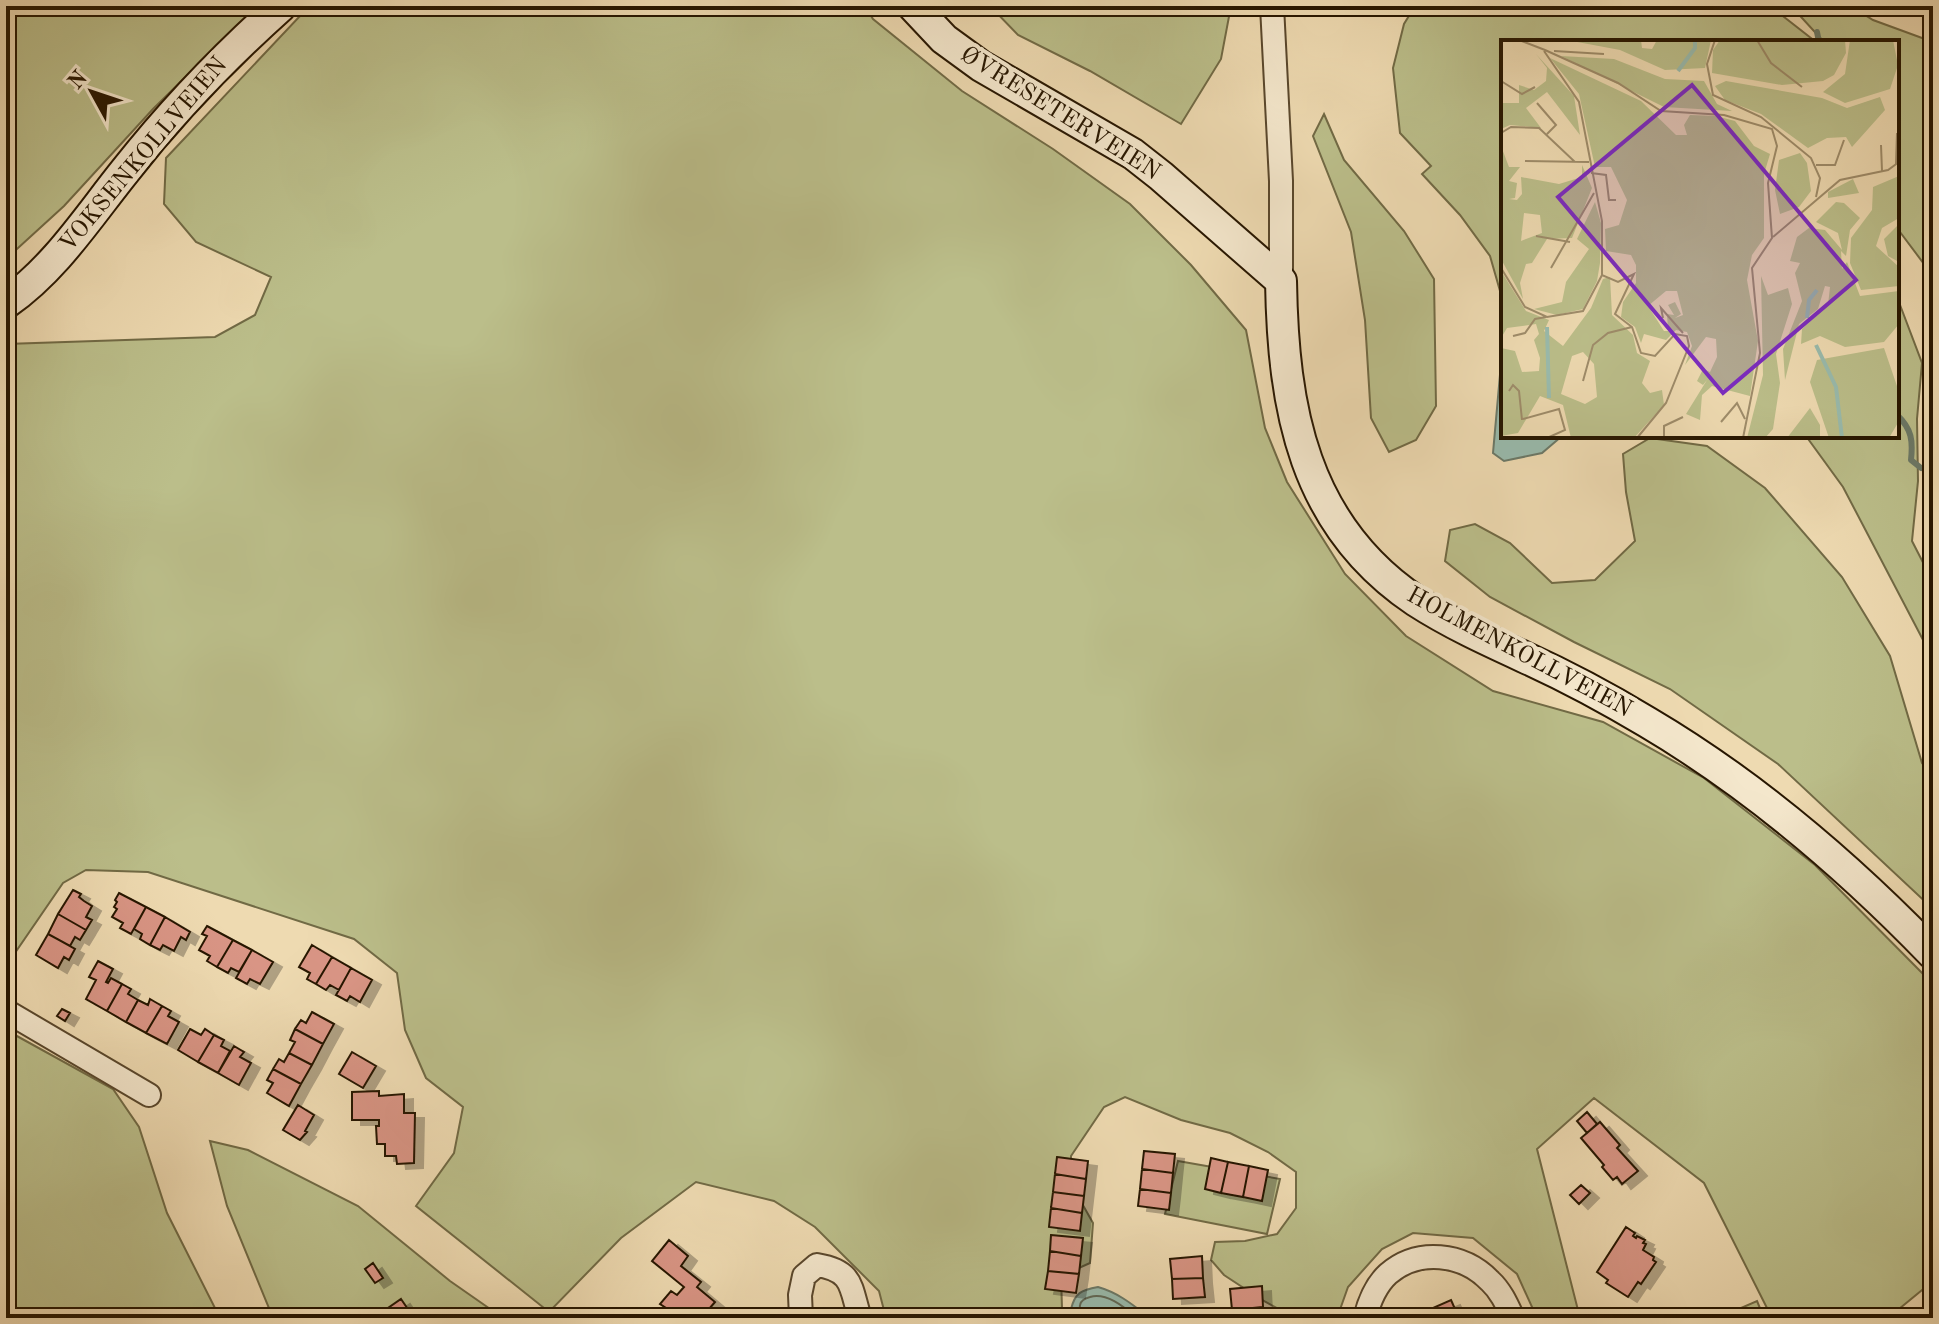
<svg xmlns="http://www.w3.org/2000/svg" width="1939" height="1324" font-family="'Old Standard TT',serif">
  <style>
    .green { fill: #bbbe8a; stroke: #716a45; stroke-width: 2 }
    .water { fill: #99bbad; stroke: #6b7968; stroke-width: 2 }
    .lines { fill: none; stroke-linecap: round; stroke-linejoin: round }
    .shore { stroke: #606856; stroke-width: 2 }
    .stream { stroke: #6b7968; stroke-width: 6 }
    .building { fill: #d99585; stroke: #271600; stroke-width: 2; filter: url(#shadow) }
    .minor-casing { stroke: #59472c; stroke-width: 26 }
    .secondary-casing { stroke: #271600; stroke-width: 34 }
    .minor { stroke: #f4e7cc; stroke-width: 22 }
    .secondary { stroke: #f4e7cc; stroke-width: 30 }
    .labels { text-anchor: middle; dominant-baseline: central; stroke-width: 8; stroke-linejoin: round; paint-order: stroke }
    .street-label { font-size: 24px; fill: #271600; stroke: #f4e7cc }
    .inset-river { fill: none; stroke: #99bbad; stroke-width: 4 }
    .inset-road { fill: none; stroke: #9e8c6a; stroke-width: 2 }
    .view { fill: #7b2cbf; fill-opacity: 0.15; stroke: #7b2cbf; stroke-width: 4 }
    .inset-edge { fill: none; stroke: #271600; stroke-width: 4 }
  </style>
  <defs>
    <filter id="shadow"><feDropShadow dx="9" dy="5" stdDeviation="0" flood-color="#0004"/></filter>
  </defs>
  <rect width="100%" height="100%" fill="#eedab1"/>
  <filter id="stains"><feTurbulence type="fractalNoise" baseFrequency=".0025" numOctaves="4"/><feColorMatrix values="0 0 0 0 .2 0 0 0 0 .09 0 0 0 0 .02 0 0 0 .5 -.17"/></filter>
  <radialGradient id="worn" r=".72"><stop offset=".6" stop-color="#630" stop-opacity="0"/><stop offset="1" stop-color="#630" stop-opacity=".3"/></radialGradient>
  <path class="green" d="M6 6H258L153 109 64 206 6 259Z
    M314 6H865L873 19 962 91 1053 149 1130 204 1191 265 1246 330 1265 428 1287 482 1345 574 1406 636 1493 691 1603 722 1704 778 1815 865 1933 984V1281L1888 1318H1772L1704 1183 1594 1098 1537 1149 1580 1318H1537L1517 1274 1473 1238 1413 1233 1382 1249 1348 1287 1337 1318H1295L1262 1300 1224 1275 1211 1260 1215 1242 1245 1241 1277 1234 1296 1208V1172L1268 1152 1230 1133 1181 1120 1125 1097 1104 1107 1071 1156V1184L1093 1223 1090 1263 1061 1276 1062 1308 1067 1318H886L879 1291 815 1227 774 1201 696 1182 621 1238 549 1312 416 1206 454 1153 463 1107 426 1078 405 1030 397 973 354 939 148 872 86 870 63 883 6 966V344L215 337 255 315 271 277 196 242 164 204 166 158 299 17Z
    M990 6H1231L1221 59 1181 124 1090 71 1018 35Z
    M1415 6H1770L1816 42H1503V289L1500 291 1490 256 1460 215 1422 174 1431 166 1400 133 1393 68 1404 24Z
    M1791 6H1851L1873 20 1933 42V276L1897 228V42H1824Z
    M1324 114 1344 160 1404 231 1434 279 1436 406 1416 440 1389 452 1371 418 1365 320 1351 232 1313 136Z
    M1897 297 1922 363 1917 419 1918 481 1912 541 1933 582V659L1843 487 1806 436H1897Z
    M1650 438 1707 446 1765 488 1842 577 1890 656 1922 763 1933 776V909L1778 764 1670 689 1574 642 1490 597 1445 561 1450 530 1475 524 1510 543 1552 583 1595 580 1635 541 1626 492 1623 454Z
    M6 1030 113 1089 139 1127 167 1213 220 1318H6Z
    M210 1141 248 1150 358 1206 450 1281 503 1318H273L227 1206Z
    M1178 1161 1280 1179 1267 1234 1165 1214Z
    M1757 1301 1764 1318H1718Z"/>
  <path class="water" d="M1503 341V436H1562L1542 453 1504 461 1493 453Z
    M1098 1287C1119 1293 1133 1305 1150 1318H1076L1071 1309C1075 1293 1081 1290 1098 1287Z"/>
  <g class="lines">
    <path class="shore" d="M1082 1318C1082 1314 1079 1309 1080 1305 1081 1300 1086 1298 1090 1297 1107 1292 1125 1308 1137 1318"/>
    <path class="stream" d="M1817 32 1819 42
      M1897 415C1912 429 1913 441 1911 460L1921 468"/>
  </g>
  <path class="building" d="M73 890 81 894 79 897 84 901 92 906 86 917 92 920 86 930 58 914Z
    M119 893 146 907 131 934 120 928 123 923 112 917 117 909 114 907 117 902 115 900Z
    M146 907 165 917 150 945 140 939 142 934 134 929Z
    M58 914 86 930 80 940 75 937 70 946 48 934Z
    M165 917 190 932 186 940 181 937 174 951 163 945 160 950 150 945Z
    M207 926 233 940 217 967 207 961 210 956 199 950 207 936 202 934Z
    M48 934 75 949 69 960 64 957 58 968 36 955Z
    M233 940 252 950 239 972 231 968 228 973 217 967Z
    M312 945 332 957 316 984 307 979 310 973 299 967Z
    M252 950 273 962 260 984 250 979 247 984 236 978Z
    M332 957 351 968 339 990 330 985 326 990 316 984Z
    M98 961 113 969 106 982 108 983 111 978 122 984 107 1011 86 999 96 980 89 977Z
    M351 968 372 980 360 1002 350 996 347 1001 336 995Z
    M122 984 131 989 128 994 138 1000 126 1022 107 1011Z
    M150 999 162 1006 146 1033 126 1022 138 1000 148 1005Z
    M162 1006 171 1011 168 1016 179 1022 167 1044 146 1033Z
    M62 1009 70 1013 65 1021 57 1016Z
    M312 1012 334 1024 323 1044 295 1029 301 1020 306 1023Z
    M190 1029 201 1035 205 1029 214 1035 198 1062 178 1050Z
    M295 1029 323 1044 312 1065 289 1053 295 1042 290 1040Z
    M214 1035 224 1040 221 1046 230 1051 218 1073 198 1062Z
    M234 1046 244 1052 240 1057 251 1063 239 1085 218 1073Z
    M352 1052 376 1066 363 1088 339 1074Z
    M289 1053 312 1065 301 1084 273 1069 279 1059 284 1062Z
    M273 1069 301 1084 289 1106 267 1093 273 1083 267 1080Z
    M379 1091V1096L404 1094V1113H415L414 1163 397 1164 396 1156H385V1144H377L376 1126H379V1120H352V1092Z
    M298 1105 314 1115 305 1131 307 1132 300 1140 283 1130Z
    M1587 1112 1597 1124 1587 1133 1577 1121Z
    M1600 1122 1620 1145 1617 1148 1638 1171 1622 1184 1617 1177 1613 1180 1602 1167 1604 1165 1581 1138Z
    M1144 1151 1175 1154 1173 1173 1142 1169Z
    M1057 1157 1088 1161 1086 1179 1055 1174Z
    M1211 1158 1228 1162 1221 1193 1205 1189Z
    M1228 1162 1249 1166 1243 1197 1221 1193Z
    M1249 1166 1268 1170 1262 1201 1243 1197Z
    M1142 1169 1173 1173 1171 1193 1140 1189Z
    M1055 1174 1086 1179 1084 1196 1053 1192Z
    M1581 1185 1590 1193 1579 1204 1570 1195Z
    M1140 1189 1171 1193 1169 1210 1138 1206Z
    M1053 1192 1084 1196 1082 1213 1051 1208Z
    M1051 1208 1082 1213 1080 1231 1049 1227Z
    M1626 1227 1635 1233 1633 1236 1636 1238 1637 1236 1645 1240 1643 1243 1646 1244 1643 1250 1654 1257 1653 1260 1656 1262 1641 1284 1638 1282 1628 1297 1606 1283 1608 1280 1597 1272Z
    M1051 1235 1083 1238 1081 1256 1050 1251Z
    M669 1240 688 1256 681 1266 701 1282 697 1287 715 1302 703 1316 705 1318H657L666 1308 660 1304 671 1291 677 1295 684 1287 652 1261Z
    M1050 1251 1081 1256 1079 1274 1048 1271Z
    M1202 1256 1203 1278 1172 1279 1170 1259Z
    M373 1263 383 1278 375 1283 365 1269Z
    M1048 1271 1079 1274 1076 1293 1045 1289Z
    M1203 1278 1205 1297 1173 1299 1172 1279Z
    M1262 1286 1263 1307 1232 1310 1230 1289Z
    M401 1299 414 1318H375V1317Z
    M1451 1300 1459 1318H1418L1417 1315Z"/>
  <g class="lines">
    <g class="minor-casing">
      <path id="minor" d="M1272 6 1281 181V281
        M6 1011 149 1095
        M801 1318 800 1295 804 1276 817 1265C854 1271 850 1287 860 1318
        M1365 1318C1369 1302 1375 1286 1388 1274 1418 1248 1463 1253 1490 1281 1501 1291 1507 1305 1513 1318"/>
    </g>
    <g class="secondary-casing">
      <path id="secondary" d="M913 6 944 39 981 66 1133 154 1161 176 1281 281C1283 408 1303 525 1416 601 1450 623 1487 640 1524 657 1566 676 1607 698 1647 722 1752 784 1848 866 1933 954
        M6 303C55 269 88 217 125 171 172 111 224 57 281 6"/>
    </g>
    <use href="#minor" class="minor"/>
    <use href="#secondary" class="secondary"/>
  </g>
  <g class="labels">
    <g class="street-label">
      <text transform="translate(1060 114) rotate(32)">ØVRESETERVEIEN</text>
      <text transform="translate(144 155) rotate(-50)">VOKSENKOLLVEIEN</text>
      <text transform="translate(1519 653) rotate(28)">HOLMENKOLLVEIEN</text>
    </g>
  </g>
  <g transform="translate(1501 40)">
    <rect width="398" height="398" fill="#eedab1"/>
    <path d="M140 0 141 8 151 9 156 0H210L204 28 164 30 119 10 71 1ZM219 0H344L345 13 333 35 322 41 281 45 211 33 212 10ZM349 0H392L397 25 389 49 344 63 322 52 344 34ZM35 14 73 56 79 95 46 52 25 68 40 88 9 85 0 89V63H18V45L33 50 45 41 46 28ZM60 16 113 19 164 39 203 41 216 64 231 71 163 67ZM49 18 140 61 175 95H186L183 85 189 75 215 76 234 81 253 106 269 114 263 134V198L251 215 246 240 257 301 249 356 211 346 201 355 199 380 185 374 206 340 202 345 196 341 202 329 209 332 216 317 215 299 205 297 184 325 191 306 186 292 175 290 165 300 143 294 140 303 134 287 120 277 122 262 135 243V225L130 215 105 211 104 189 118 185 126 160 110 127H94L78 54ZM165 251H176L182 275 174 278 180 274 174 262 167 265 173 275 166 274 167 291H163L147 266ZM225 41 321 58 346 68 379 57 384 70 351 107 345 97 326 98 307 108 260 74 224 60 214 46ZM0 106 8 127H19L8 141 16 143 14 158 8 159 16 160 21 154 20 137 58 144 81 137V125L91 148 71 198 46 199 31 223 25 224 19 243 22 259 0 219ZM23 173 39 175 41 193 20 201ZM299 113 306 123 310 151 298 167 279 174 274 150 278 120ZM398 136V178L381 188 375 206 398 227V246L360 250 349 223 350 198 371 170 372 147ZM352 139 358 153 327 158V152ZM94 162 100 183 99 223 96 241 82 269 56 275 33 269 61 262 65 242 88 209 76 199ZM335 162 343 163 359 178 349 190 345 216 340 211 341 229 346 222 359 256 398 251V284L383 302 344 307 319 296 300 304 301 289 327 265 329 247 324 246 317 269 298 284 284 340 282 309 301 261 294 233 299 223 289 221 296 197 308 188 324 190 341 210 337 193 315 182ZM398 184V222L387 216 383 199ZM0 231 25 271 48 280 43 291 62 306 90 268 102 239 109 237 111 275 132 295 136 313 149 321 141 343 149 353 161 350 163 365 133 398H70L62 365 39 356 17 393 0 396V308L14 311 21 332 38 331 39 318 33 300 38 294 35 284 6 288 0 298ZM82 312 93 324 96 357 84 364 60 354 71 316ZM260 236 267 255 287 248 291 264 275 314 279 343 272 389 264 398H246L262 335ZM383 308 398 352V381L388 398H328L309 342 316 320ZM309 368 319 385V398H286Z" fill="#bbbe8a" fill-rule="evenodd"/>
    <path class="inset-river" d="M177 31 194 8V0M306 278 308 260 316 250M46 287 48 358M315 305 335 347 341 398"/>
    <path class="inset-road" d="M18 0 44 10M214 0 206 24 212 55 260 77 310 118 319 138 315 157M256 0 270 23 301 47M44 10 117 43 160 71 223 75 271 89 276 106 267 143 271 198 251 228 259 313 242 398M43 11 78 62 101 181V235M53 11 103 14M0 41 21 54 34 47M36 63 55 85 46 94M0 93 10 87 38 88 74 122M380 105 381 131M24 121 88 122M395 124 396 93M315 125H334L343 100M90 133 105 135 108 160H115M35 196 69 202M272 197 339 140 387 130 398 122M0 228 24 267 46 277 82 271 101 235 117 242 133 234 114 274 131 287 140 313 154 316 174 294 186 296 188 306 165 363 136 398M50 228 93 153M162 278 160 268 182 293M12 296 24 293 34 279 45 277M82 341 92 305 107 293 131 287M8 351 12 345 18 351 21 380M22 379 58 369 64 390 46 398M220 382 236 363 244 379M163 398V386L182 377"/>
    <path class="view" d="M191 45 355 240 222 353 57 157Z"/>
    <rect width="398" height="398" class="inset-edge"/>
  </g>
  <rect width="1939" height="1324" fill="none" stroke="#eedab1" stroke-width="32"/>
  <rect x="8" y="8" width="1923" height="1308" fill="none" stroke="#271600" stroke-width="4"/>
  <rect x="16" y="16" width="1907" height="1292" fill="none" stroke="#271600" stroke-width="2"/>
  <g transform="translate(92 92) rotate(310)" stroke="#f4e7cc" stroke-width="6" paint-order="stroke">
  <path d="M0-6L14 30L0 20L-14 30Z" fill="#271600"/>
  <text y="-12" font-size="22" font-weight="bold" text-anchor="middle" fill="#271600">N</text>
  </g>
  <rect width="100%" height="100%" filter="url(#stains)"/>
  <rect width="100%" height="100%" fill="url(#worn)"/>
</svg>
